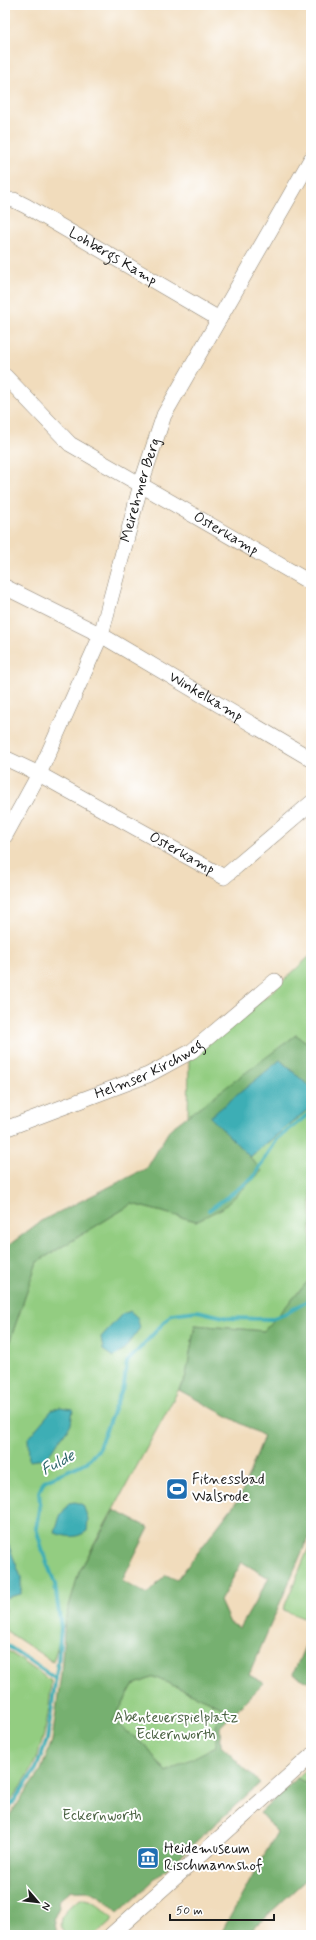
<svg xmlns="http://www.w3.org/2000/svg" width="316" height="1940" font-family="Mynerve,sans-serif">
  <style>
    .green { fill: #93cd81; stroke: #58744e }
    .forest { fill: #76b06f; stroke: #496646; fill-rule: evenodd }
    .water { fill: #3daeb5; stroke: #2c6568 }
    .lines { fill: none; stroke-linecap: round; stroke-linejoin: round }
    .stream { stroke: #3daeb5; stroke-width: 4 }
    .street-casing { stroke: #867c6c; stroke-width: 16 }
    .street { stroke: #fff; stroke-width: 15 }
    .labels { text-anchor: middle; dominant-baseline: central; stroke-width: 4; stroke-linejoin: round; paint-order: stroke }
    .street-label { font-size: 15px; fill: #1c1c1c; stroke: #fff }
    .poi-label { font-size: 15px; fill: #1c1c1c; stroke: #fff; text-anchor: start }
    .park-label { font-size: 15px; fill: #4c6344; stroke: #fff }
    .water-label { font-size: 16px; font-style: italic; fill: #2c6568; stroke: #fff }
  </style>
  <rect width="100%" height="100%" fill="#fff"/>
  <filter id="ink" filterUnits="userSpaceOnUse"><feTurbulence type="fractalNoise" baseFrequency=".025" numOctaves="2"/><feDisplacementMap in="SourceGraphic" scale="8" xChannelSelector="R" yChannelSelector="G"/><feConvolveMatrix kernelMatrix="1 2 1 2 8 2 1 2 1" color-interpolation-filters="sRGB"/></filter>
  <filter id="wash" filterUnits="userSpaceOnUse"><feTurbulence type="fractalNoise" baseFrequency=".012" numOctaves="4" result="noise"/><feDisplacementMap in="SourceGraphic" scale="16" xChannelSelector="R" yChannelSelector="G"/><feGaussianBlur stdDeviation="0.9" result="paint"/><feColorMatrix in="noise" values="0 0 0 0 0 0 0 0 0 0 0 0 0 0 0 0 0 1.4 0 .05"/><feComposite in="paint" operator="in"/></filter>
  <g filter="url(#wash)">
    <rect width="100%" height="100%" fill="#f1dcbc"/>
    <path class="green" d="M311 955V1045L296 1035 188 1117 189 1059 268 995Z
      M311 1107V1278L264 1331 195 1325 186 1376 79 1572 53 1662 5 1630V1355L37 1262 132 1204 196 1221 261 1171 250 1157Z
      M311 1542V1621L283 1610Z
      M5 1649 51 1681C50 1709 45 1740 33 1766 26 1781 14 1795 5 1808Z
      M154 1677 222 1707 216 1726 217 1746 166 1772 144 1744 113 1721 133 1685Z
      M311 1765V1786L297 1778Z
      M81 1899C94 1898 104 1911 113 1919L95 1935H65C55 1921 67 1905 81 1899Z"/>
    <path class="forest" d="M296 1035 311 1045V1088L280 1060 250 1157 262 1171 223 1208 196 1221 132 1204 37 1262 5 1355V1248L41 1221 147 1168 170 1129Z
      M311 1278V1531L249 1675 264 1683 220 1727 221 1746 260 1783 118 1913C108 1904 99 1893 86 1891 80 1891 77 1892 71 1890L58 1901 59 1907 54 1918 57 1935H5V1822L41 1770 52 1741 61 1674 65 1620 79 1572 114 1510 149 1528 122 1581 147 1594 166 1575 177 1580 240 1497 264 1436 179 1390 186 1376 195 1325 264 1331ZM242 1562 269 1578 240 1628 230 1623 220 1601ZM154 1677 222 1707 216 1726V1746L166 1772 144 1744 113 1721 133 1685Z
      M311 1632V1682L310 1683 293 1674Z
      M297 1778 311 1786V1875L246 1935H220L277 1832 260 1813Z"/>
    <path class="water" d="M280 1060 311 1088V1107L250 1157 210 1117Z
      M130 1311 137 1317 140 1328 122 1352 113 1357 103 1350 101 1337 122 1314Z
      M60 1407 73 1409 71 1424 46 1459 29 1461 28 1438 52 1410Z
      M5 1501H7V1541L21 1577V1594L5 1598Z
      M75 1502 83 1505 88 1519 87 1531C76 1539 67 1537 55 1533L60 1516 69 1503Z"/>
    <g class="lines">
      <path class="stream" d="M209 1210 253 1178 277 1139 311 1112
        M5 1644 56 1679
        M5 1814 36 1769 47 1740 58 1662 61 1628 57 1599 55 1584 43 1552 36 1528 40 1503 39 1492 44 1481 87 1462 98 1450 124 1384 127 1362 172 1314 197 1311 228 1318 271 1319 285 1314 311 1299"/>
    </g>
  </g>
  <g filter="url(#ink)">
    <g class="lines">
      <g class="street-casing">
        <g id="street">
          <path id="s1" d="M5 200H14L26 206 219 319"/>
          <path id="s2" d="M5 376 70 444 311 583"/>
          <path id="s3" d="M5 587 101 635 311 759"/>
          <path id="s4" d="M5 758 39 774 224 877 311 803"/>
          <path id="s5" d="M5 836 39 774 101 635 141 484 164 415 311 159"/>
          <path id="s6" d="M5 1129 148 1075 192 1051 275 981"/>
          <path d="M111 1935 311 1756"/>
        </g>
      </g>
      <use href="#street" class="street"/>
    </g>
  </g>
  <defs>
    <g id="stadium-square" transform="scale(1.15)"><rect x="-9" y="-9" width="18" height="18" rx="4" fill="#1f6fb2" stroke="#fff"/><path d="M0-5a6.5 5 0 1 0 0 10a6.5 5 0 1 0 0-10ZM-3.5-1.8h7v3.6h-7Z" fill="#fff"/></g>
    <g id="museum-square" transform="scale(1.15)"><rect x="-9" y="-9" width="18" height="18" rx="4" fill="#1f6fb2" stroke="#fff"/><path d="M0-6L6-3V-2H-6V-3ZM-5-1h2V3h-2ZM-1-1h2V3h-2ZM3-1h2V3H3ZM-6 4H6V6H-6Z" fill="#fff"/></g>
  </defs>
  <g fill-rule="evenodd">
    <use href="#stadium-square" x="177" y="1489"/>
    <use href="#museum-square" x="148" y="1858"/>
  </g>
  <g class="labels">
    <g class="street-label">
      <text stroke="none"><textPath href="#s1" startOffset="123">Lohbergs Kamp</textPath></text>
      <text stroke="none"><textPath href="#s5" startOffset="373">Meirehmer Berg</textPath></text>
      <text stroke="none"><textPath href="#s2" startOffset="274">Osterkamp</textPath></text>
      <text stroke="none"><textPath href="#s3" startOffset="229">Winkelkamp</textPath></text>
      <text stroke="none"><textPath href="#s4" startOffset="201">Osterkamp</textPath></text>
      <text stroke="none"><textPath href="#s6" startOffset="156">Helmser Kirchweg</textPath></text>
    </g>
    <g class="poi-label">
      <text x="192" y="1480">Fitnessbad<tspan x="192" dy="17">Walsrode</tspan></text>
      <text x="164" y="1849">Heidemuseum<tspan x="164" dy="17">Rischmannshof</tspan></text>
    </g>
    <g class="park-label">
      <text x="176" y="1718">Abenteuerspielplatz<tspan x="176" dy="17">Eckernworth</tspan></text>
      <text x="102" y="1816">Eckernworth</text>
    </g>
    <g class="water-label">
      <text transform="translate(58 1463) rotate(-28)">Fulde</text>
    </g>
  </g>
  <rect width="316" height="1940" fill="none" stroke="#fff" stroke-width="20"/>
  <g transform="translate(38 1902) rotate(118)" stroke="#ffffff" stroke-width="3" paint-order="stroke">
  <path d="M0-3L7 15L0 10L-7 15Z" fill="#1c1c1c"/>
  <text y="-6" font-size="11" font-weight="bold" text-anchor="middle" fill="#1c1c1c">N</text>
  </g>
  <path d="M170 1914v6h104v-6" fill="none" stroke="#1c1c1c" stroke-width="2"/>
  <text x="176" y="1914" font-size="12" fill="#1c1c1c" stroke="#ffffff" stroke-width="3" paint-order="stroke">50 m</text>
</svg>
